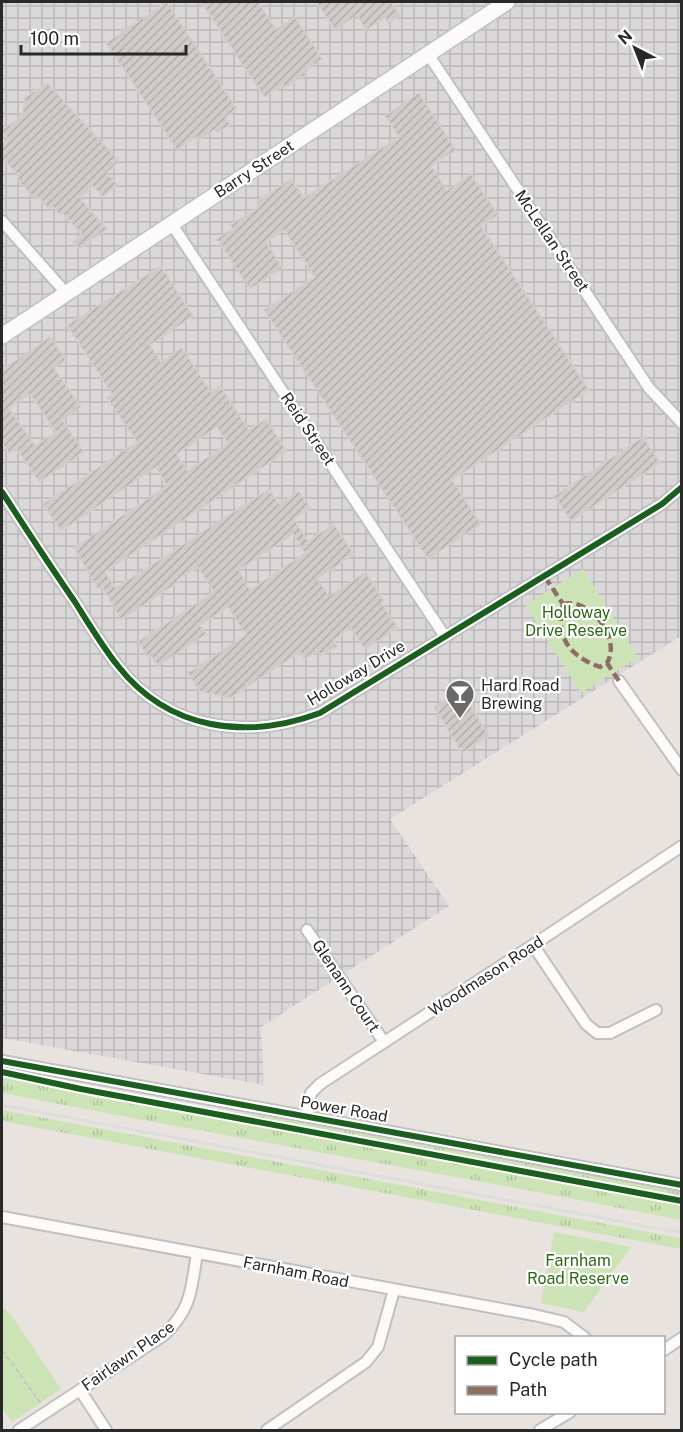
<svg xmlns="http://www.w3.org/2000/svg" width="683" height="1432" font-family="'Public Sans',sans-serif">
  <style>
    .industrial { fill: url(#industrial-grid) }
    .grass { fill: url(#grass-tufts) }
    .park { fill: #cce4b5 }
    .building { fill: url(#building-hatch); stroke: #d3cfca; stroke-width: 1.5; fill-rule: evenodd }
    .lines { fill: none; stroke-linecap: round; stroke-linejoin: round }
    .street-casing { stroke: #c1c0c0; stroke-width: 14 }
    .secondary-casing { stroke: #c1c0c0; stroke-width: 18 }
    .path { stroke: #c6c5c5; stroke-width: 2; stroke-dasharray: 4.5 3; stroke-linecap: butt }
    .street { stroke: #fcfbfa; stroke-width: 10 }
    .secondary { stroke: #fcfbfa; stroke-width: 15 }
    .rail { stroke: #ddddde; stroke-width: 3 }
    .quiet { stroke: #8d6e63; stroke-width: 4.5; stroke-dasharray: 9 4.5; stroke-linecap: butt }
    .cycleway-casing { stroke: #fff; stroke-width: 10 }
    .cycleway { stroke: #1b5e20; stroke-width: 6 }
    .labels { text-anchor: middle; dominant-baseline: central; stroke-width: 4.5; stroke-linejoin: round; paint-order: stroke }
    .street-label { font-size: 16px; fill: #292929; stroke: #fff }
    .park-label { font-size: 16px; fill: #2e6817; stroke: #fff }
    .poi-label { font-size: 16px; fill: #292929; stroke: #fff; text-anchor: start }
  </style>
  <defs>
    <pattern id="industrial-grid" width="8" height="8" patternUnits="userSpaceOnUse" patternTransform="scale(1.5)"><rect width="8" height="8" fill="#dbd8da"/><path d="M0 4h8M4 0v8" fill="none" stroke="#bcb9bb"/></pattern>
    <pattern id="grass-tufts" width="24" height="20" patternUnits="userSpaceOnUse" patternTransform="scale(1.5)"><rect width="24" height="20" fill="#cce4b5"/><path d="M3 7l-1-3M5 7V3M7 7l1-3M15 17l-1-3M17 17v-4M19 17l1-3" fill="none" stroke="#afc49c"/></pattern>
    <pattern id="building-hatch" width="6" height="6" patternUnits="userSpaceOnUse" patternTransform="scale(1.5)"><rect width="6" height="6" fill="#cfcbc8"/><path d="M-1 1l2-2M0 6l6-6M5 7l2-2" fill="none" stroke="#b2aeac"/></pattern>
  </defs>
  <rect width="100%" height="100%" fill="#e8e3de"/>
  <path class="industrial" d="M2 2H681V636L390 819 449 906 261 1027 264 1085 2 1038Z"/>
  <path class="grass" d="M2 1070 215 1109 321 1125 681 1191V1220C455 1175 228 1137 2 1093Z
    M2 1110 681 1238V1249L2 1121Z"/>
  <path class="park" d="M583 569 638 657 581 693 525 605Z
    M554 1232 631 1247 584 1312 541 1303Z
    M2 1306 12 1316 61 1389 12 1422 2 1408Z"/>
  <path class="building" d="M167 2 237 109 226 117 230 125 217 133 214 130 198 141 196 137 177 150 106 43Z
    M201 2H258L276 29 295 17 322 59 304 71 306 74 285 88 283 85 264 97Z
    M316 2H391L400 15 388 23 385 18 366 30 357 15 335 30Z
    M47 83 119 161 107 173 117 184 103 197 93 186 80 198 107 229 79 249 73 242 82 234 62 213 60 215 52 206 49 209 38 197H33L17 179 18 175 6 162 2 166V145L8 140 2 130 22 116 25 101 24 98Z
    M419 93 456 150 431 166 447 190 471 174 498 215 481 226 589 390 452 480 481 524 428 559 264 310 315 277 284 230 266 242 283 268 250 289 217 239 232 228 230 225 260 206 257 201 291 179 304 198 399 137 385 116Z
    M161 266 193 316 150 345 161 362 182 348 211 392 220 386 249 430 266 419 287 451 105 572 116 588 269 489 279 504 299 491 311 508 294 519 308 541 334 524 354 554 317 579 329 596 366 572 384 601 381 603 398 628 365 649 351 628 333 640 337 646 321 656 318 651 304 659 300 652 230 698 199 691 188 673 246 635 228 607 200 625 206 634 158 666 152 657 149 659 138 642 214 592 198 567 177 580 179 582 121 620 102 586 98 589 74 548 167 486 156 467 61 531 43 504 137 442 107 398 112 394 67 325ZM217 427 228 444 187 471 177 454ZM293 534 305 553 250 590 239 570Z
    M50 337 66 360 54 368 81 407 62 420 84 452 39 482 16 448 9 453 2 442V370ZM30 394 56 432 35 446 9 408Z
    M643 437 660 463 571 521 554 496Z
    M459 686 489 736 462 753 434 707 452 696 449 692Z"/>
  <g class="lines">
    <g class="street-casing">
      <path id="street" d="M428 54 649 388 682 423
        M2 221 66 293
        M171 223 444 635
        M2 492C26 529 50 566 75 602 89 624 102 646 118 666 169 731 247 740 320 713L662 504 682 487
        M619 681 682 770
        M307 930 384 1042
        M533 945 586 1024 597 1033H610L656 1010
        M2 1061 682 1185
        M307 1116 311 1093 320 1084 533 945 682 846
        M2 1217 534 1315 564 1322 585 1338
        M664 1350 682 1338
        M80 1390 106 1430
        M19 1430 164 1335C192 1308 191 1290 197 1253
        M267 1430 366 1362 378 1347 394 1290
        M540 1430 570 1412"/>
    </g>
    <g class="secondary-casing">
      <path id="secondary" d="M2 336 507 2"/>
    </g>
    <path class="path" d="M2 1351C16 1367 27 1386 41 1403"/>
    <use href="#street" class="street"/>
    <use href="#secondary" class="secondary"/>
    <path class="rail" d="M2 1105 682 1233"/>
    <path class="quiet" d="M545 577 563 604C555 637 569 656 600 667L607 663 619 681
      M563 604C590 597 622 639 607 663"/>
    <g class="cycleway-casing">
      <path id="cycleway" d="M2 492C26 529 50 566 75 602 89 624 102 646 118 666 169 731 247 740 320 713L662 504 682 487
        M2 1061 682 1185
        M2 1072 81 1089 682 1201"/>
    </g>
    <use href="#cycleway" class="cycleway"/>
  </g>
  <defs>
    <g id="bar-pin" transform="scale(1.5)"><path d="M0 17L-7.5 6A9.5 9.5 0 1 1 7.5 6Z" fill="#6c6a68" stroke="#fff"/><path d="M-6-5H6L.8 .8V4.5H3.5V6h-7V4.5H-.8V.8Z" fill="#fff"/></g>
  </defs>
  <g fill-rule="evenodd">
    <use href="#bar-pin" x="460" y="694"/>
  </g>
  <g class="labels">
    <g class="street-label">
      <text transform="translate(254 169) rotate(-33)">Barry Street</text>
      <text transform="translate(552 241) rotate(56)">McLellan Street</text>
      <text transform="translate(308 429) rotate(56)">Reid Street</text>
      <text transform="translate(356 673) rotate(-31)">Holloway Drive</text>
      <text transform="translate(486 976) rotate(-33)">Woodmason Road</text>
      <text transform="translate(346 986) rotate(56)">Glenann Court</text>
      <text transform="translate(344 1109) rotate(10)">Power Road</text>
      <text transform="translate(296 1272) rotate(11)">Farnham Road</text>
      <text transform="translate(128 1356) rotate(-35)">Fairlawn Place</text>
    </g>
    <g class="park-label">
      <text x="576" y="612">Holloway<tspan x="576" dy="18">Drive Reserve</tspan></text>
      <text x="578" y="1260">Farnham<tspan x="578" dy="18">Road Reserve</tspan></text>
    </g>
    <g class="poi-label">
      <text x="481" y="685">Hard Road<tspan x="481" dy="18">Brewing</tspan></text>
    </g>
  </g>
  <rect width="683" height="1432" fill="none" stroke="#292929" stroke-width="6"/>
  <rect x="455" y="1336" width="210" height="78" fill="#ffffff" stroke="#a9a9a9" stroke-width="1.5"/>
  <rect x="467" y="1356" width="30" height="9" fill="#1b5e20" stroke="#a9a9a9" stroke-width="1.5"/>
  <text x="509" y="1366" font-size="18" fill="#292929">Cycle path</text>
  <rect x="467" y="1386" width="30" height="9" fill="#8d6e63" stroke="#a9a9a9" stroke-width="1.5"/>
  <text x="509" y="1396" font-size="18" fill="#292929">Path</text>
  <g transform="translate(635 48) rotate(318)" stroke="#ffffff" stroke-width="4.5" paint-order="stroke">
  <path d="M0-4.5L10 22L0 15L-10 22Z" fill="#292929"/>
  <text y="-9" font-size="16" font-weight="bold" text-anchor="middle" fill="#292929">N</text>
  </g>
  <path d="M21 45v9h165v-9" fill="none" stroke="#292929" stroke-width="3"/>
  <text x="30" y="45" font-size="18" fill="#292929" stroke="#ffffff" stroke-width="4.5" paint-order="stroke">100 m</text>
</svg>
